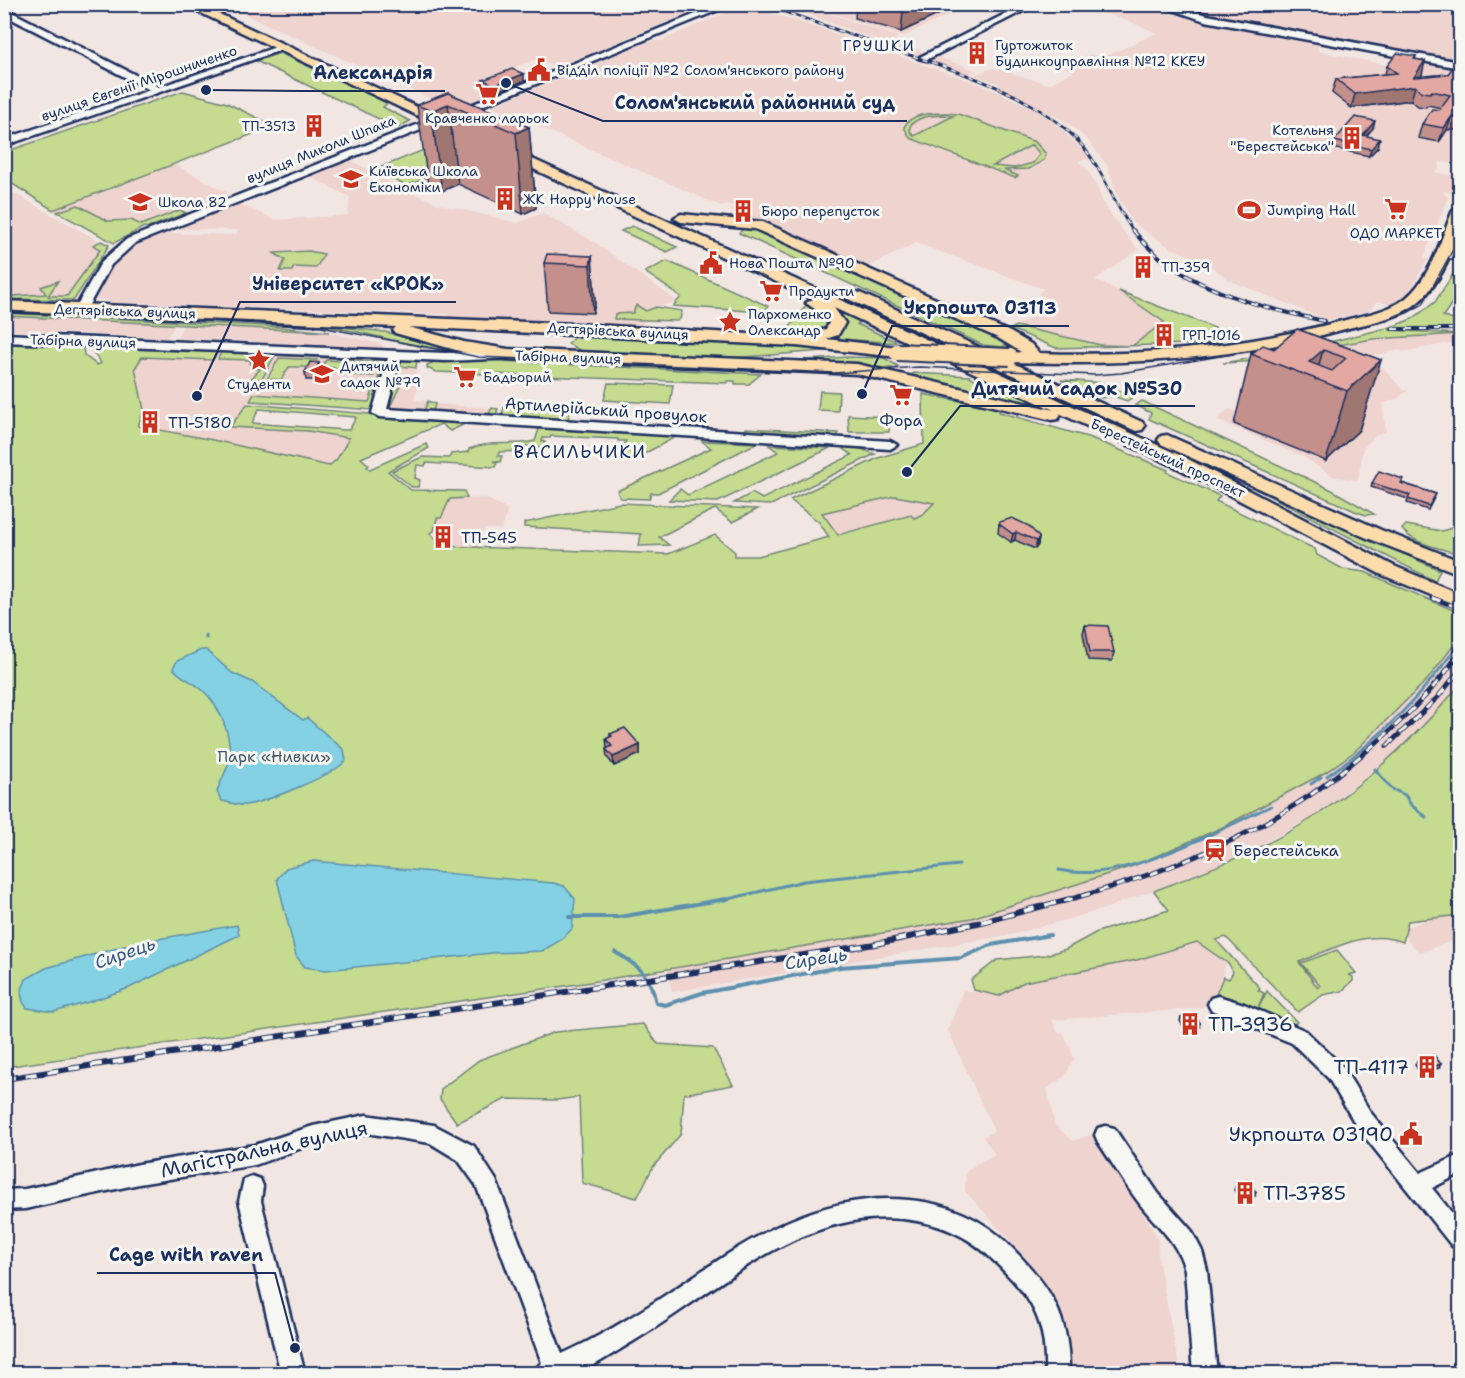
<svg xmlns="http://www.w3.org/2000/svg" width="1465" height="1378" font-family="'Shantell Sans',sans-serif">
  <style>
    .built { fill: #eed3cf }
    .green { fill: #c5db90; stroke: #708577; stroke-width: 1.5; fill-rule: evenodd }
    .water { fill: #85d1e4; stroke: #5b90ae; stroke-width: 1.5 }
    .lines { fill: none; stroke-linecap: round; stroke-linejoin: round }
    .stream-far1 { stroke: #5b90ae; stroke-width: 3 }
    .stream { stroke: #5b90ae; stroke-width: 4 }
    .minor-casing { stroke: #1b2f5e; stroke-width: 5 }
    .major-casing { stroke: #1b2f5e; stroke-width: 5 }
    .minor { fill: #f6f6f2; fill-rule: evenodd }
    .major { fill: #fcdcac; fill-rule: evenodd }
    .tram { stroke: #1b2f5e; stroke-width: 1.5 }
    .rail-far3-casing { stroke: #1b2f5e; stroke-width: 3 }
    .rail-far2-casing { stroke: #1b2f5e; stroke-width: 4 }
    .rail-far1-casing { stroke: #1b2f5e; stroke-width: 5 }
    .rail-casing { stroke: #1b2f5e; stroke-width: 6 }
    .rail-far3 { stroke: #f6f6f2; stroke-width: 1.5; stroke-dasharray: 5; stroke-linecap: butt }
    .rail-far2 { stroke: #f6f6f2; stroke-width: 2; stroke-dasharray: 7; stroke-linecap: butt }
    .rail-far1 { stroke: #f6f6f2; stroke-width: 3; stroke-dasharray: 9; stroke-linecap: butt }
    .rail { stroke: #f6f6f2; stroke-width: 4; stroke-dasharray: 11; stroke-linecap: butt }
    .major-bridge-casing { stroke: #1b2f5e; stroke-width: 20; stroke-linecap: butt }
    .major-bridge { stroke: #fcdcac; stroke-width: 16 }
    .wall { fill: #c3908b; stroke: #1b2f5e; stroke-width: 1.5 }
    .shaded-wall { fill: #9f7671; stroke: #1b2f5e; stroke-width: 1.5 }
    .building { fill: #e3a8a2; stroke: #1b2f5e; stroke-width: 1.5; fill-rule: evenodd }
    .labels { text-anchor: middle; dominant-baseline: central; stroke-width: 6; stroke-linejoin: round; paint-order: stroke }
    .far-poi-label { font-size: 14px; fill: #1b2f5e; stroke: #f6f6f2; text-anchor: start }
    .far-street-label { font-size: 14px; fill: #1b2f5e; stroke: #f6f6f2 }
    .far-quarter-label { font-size: 16px; letter-spacing: 1.5px; fill: #1b2f5e; stroke: #f6f6f2 }
    .street-label { font-size: 16px; fill: #1b2f5e; stroke: #f6f6f2 }
    .poi-label { font-size: 16px; fill: #1b2f5e; stroke: #f6f6f2; text-anchor: start }
    .park-label { font-size: 16px; fill: #465a6a; stroke: #f6f6f2 }
    .neighbourhood-label { font-size: 18px; letter-spacing: 1.5px; fill: #1b2f5e; stroke: #f6f6f2 }
    .water-label { font-size: 18px; font-style: italic; fill: #365880; stroke: #f6f6f2 }
    .near-poi-label { font-size: 20px; fill: #1b2f5e; stroke: #f6f6f2; text-anchor: start }
    .near-street-label { font-size: 20px; fill: #1b2f5e; stroke: #f6f6f2 }
    .leader { fill: none; stroke: #1b2f5e; stroke-width: 2 }
    .callout-dot { fill: #1b2f5e; stroke: #f6f6f2; stroke-width: 2 }
    .callout-label { font-size: 18px; text-anchor: middle; font-weight: bold; fill: #1b2f5e; stroke: #f6f6f2; stroke-width: 6; stroke-linejoin: round; paint-order: stroke }
  </style>
  <rect width="100%" height="100%" fill="#f2e6e2"/>
  <filter id="ink" filterUnits="userSpaceOnUse"><feTurbulence type="fractalNoise" baseFrequency=".0167" numOctaves="2"/><feDisplacementMap in="SourceGraphic" scale="12" xChannelSelector="R" yChannelSelector="G"/><feConvolveMatrix kernelMatrix="1 2 1 2 8 2 1 2 1" color-interpolation-filters="sRGB"/></filter>
  <g filter="url(#ink)">
    <path class="built" d="M941 4 958 10 903 37 826 11V8L814 5Z
      M1074 4 1142 5 1207 23 1324 46 1317 47 1318 51 1406 69 1412 61 1460 70V164L1440 162 1438 171 1433 172 1460 177 1452 193 1444 191 1443 193 1448 197 1424 257 1428 259 1409 292 1391 305 1378 301 1368 311 1327 320 1229 280 1207 263 1171 248 1133 223 1118 197 1107 165 1086 138 1065 121 999 87 1001 84 973 75 993 68 1049 84 1074 71 1063 67 1090 54 1102 58 1157 33 1129 21Z
      M224 5H736L727 8 709 5 556 67 537 59 483 79 487 82 474 87 494 95 464 108H451Z
      M743 5 822 29 982 85 1033 108 1055 123 1092 159 1078 161 1087 169 1095 183 1105 207 1138 250 1095 280 1119 291 1164 322 1132 346 1101 345 1016 326 1053 304 1051 300 1038 294 1044 289 916 243 868 267 730 210 734 207 729 204 721 206 491 106 651 41H661Z
      M806 5 898 37 893 40 977 71 967 75 795 9Z
      M1167 5H1460V63L1193 13Z
      M344 157 398 185 397 186 439 204 518 223 543 213 594 242 677 301 646 311 641 329 447 321 449 314H435L107 302V300H94L117 257 138 244 167 233 236 235 238 230 171 229 237 203 275 220 348 215 350 197 303 173Z
      M174 164 228 193 144 227 72 221 53 210Z
      M4 188 108 246 74 300 5 299Z
      M4 316 175 325 167 338 5 330Z
      M184 325 329 332 384 345 383 348 176 338Z
      M1460 334V341L1403 352 1400 350 1293 371 1282 355 1374 340Z
      M147 350 275 355 384 361 369 402 254 394 229 427 308 431 349 438 337 459 329 466 213 440 138 426 144 410 134 368Z
      M401 366 412 367 411 369H417L415 376 423 377 413 400 428 401 424 411 389 409 399 386 392 385Z
      M1377 366 1383 368 1403 390H1408L1397 399 1382 404 1386 431 1376 435 1363 448 1358 480 1334 477 1304 457 1217 420 1229 409 1240 413Z
      M435 404 492 408 488 415 433 411Z
      M907 448 934 503 927 510 922 512 923 514 914 518 911 515 838 535 822 513 891 496 878 458Z
      M486 498 508 510 501 529H484L479 547 448 545 452 533 434 531 437 518H441L450 499Z
      M1460 637V685L1424 728 1323 812 1225 863 1107 908 1015 934 672 992 668 969 972 918 1133 866 1204 835 1309 782 1354 752 1428 679Z
      M1460 908V938L1419 953 1399 930Z
      M1197 942 1227 961 1214 997 1201 1008 1052 1020 1058 1033 1063 1032 1074 1058 1065 1076 1047 1089 1055 1125 1073 1141 1096 1133 1153 1230 1158 1240V1257L1180 1373H1061L1048 1291 1028 1260 965 1191 966 1172 978 1163 995 1154 983 1137 994 1131 948 1030 963 990 999 996 1024 982 1137 960Z"/>
    <path class="green" d="M280 53 388 103 383 107 410 121 398 128 256 61Z
      M183 91 227 103 274 126 53 210 5 179V152Z
      M946 113 958 114 1035 142 1046 154 1044 160 1029 169 1004 170 1018 176 1015 178 910 138 904 127C911 113 931 113 946 113ZM942 115 953 116 914 136 910 131V126C918 116 930 116 942 115ZM1032 145 1040 154 1033 163 1015 168 993 166Z
      M426 149 459 165 406 186 374 170Z
      M78 205 108 221 131 220 141 225 180 210 186 213 147 228 144 227 114 243 57 212Z
      M632 226 677 247 667 252 621 231Z
      M752 228 1008 342V345L1003 347 983 345 739 233 743 229Z
      M101 241 109 245 74 300 5 299V292L11 296 46 294 41 287 58 281 48 296H67L100 250 93 245Z
      M309 251 324 254 316 268 294 267 292 271H280L285 260 274 253Z
      M667 261 768 306 764 312 673 306 681 297 645 272Z
      M1457 268H1460V299L1459 301 1454 300 1443 316 1460 323V328L1389 330 1460 334 1373 339 1279 355 1281 360 1223 363 1297 350 1391 327 1412 319 1435 302Z
      M1119 291 1220 330 1221 343 1056 348 1011 329 1016 326 1101 345 1132 346 1164 322Z
      M823 303 860 322 857 324 899 343 841 339 836 336 845 325 843 317Z
      M807 304 825 313 831 325 822 331 788 329Z
      M636 305 646 311 656 307 682 311 680 319 677 321 614 319 615 314 633 313Z
      M5 313 269 326 329 332 5 316Z
      M308 323 385 332 479 354 422 347 358 332Z
      M585 335 788 345 837 350 730 358 581 351 568 344 573 338Z
      M4 343 83 346 84 355 97 365 101 363 94 354 93 347 218 352 213 360 142 357 135 368 144 410 138 426 213 440 329 466 337 459 349 438 308 431 230 427 247 404 469 422 450 431 441 424 361 458 369 465 367 467 370 469 426 444 429 448 388 471 411 490 464 491 467 498 450 499 441 518H437L434 531 430 533 443 546 668 554 715 535 735 552V556H758L829 537 819 522 790 500 878 458 924 444 923 394 1000 409 999 412 1091 438 1168 470 1167 472 1220 496 1216 501 1315 549 1317 555 1343 569 1365 572 1460 613V637L1428 679 1354 752 1326 772 1223 827 1133 866 972 918 585 983 5 1067ZM259 409 355 417 356 418 349 430H346L252 423ZM895 496 934 503 923 514 914 518 911 515 838 535 822 513Z
      M221 352 389 360 386 386 375 387 384 361 275 355 262 379H251L260 369 255 368 256 365 250 364 251 360 218 359Z
      M847 357 884 358 898 366 874 369 795 361Z
      M279 358 317 360 315 367H289L281 380 267 379Z
      M413 358 417 360 416 368 401 366 392 385 400 386 389 409 424 411 428 401 435 404 433 411 488 415 492 408 498 409 495 417 384 411 397 359Z
      M326 360 378 363 374 376 348 375 350 369 322 367Z
      M439 360H480L761 374 749 384H735V381H727V383L436 372 427 368V365Z
      M913 373 970 376 995 393C1014 389 1038 405 1055 412L910 377Z
      M1061 380 1104 383 1133 397 1127 401 1113 396 1101 398Z
      M608 383 673 385 670 404 604 400Z
      M373 391 382 393 374 410 250 401 254 394 369 402Z
      M820 391 839 392 838 411 818 410Z
      M507 400 573 404 567 422 500 419Z
      M1142 401 1332 490 1374 514 1366 515 1357 512 1149 419 1151 413 1135 405Z
      M848 415 889 417V432H849Z
      M540 426 679 435 631 461 617 459 626 441H618V439L551 436 550 438H543L542 441 545 442 544 447 525 446 524 451 499 452 498 456H502L500 462 493 461 497 463 495 467 426 463 425 466 417 465 415 478 420 480 418 487H412L392 471 422 457 449 458 451 454 468 452 469 449C493 439 511 447 535 441Z
      M745 428 838 433V439L744 434Z
      M702 441 757 443 658 493H651L649 499 620 498 617 491 711 448Z
      M847 444 875 454 771 505 734 503 752 493 762 499 852 455 843 449Z
      M769 445 830 448 718 502 669 500 680 489 688 495 778 452Z
      M1246 484 1440 570 1435 581Z
      M620 503 758 509 732 522 715 509 659 537 669 545 639 546 641 534 524 527V523Z
      M1406 525 1442 531 1460 525V554C1443 549 1412 544 1402 529Z
      M1460 685V915L1408 921 1403 942C1366 928 1333 949 1299 962L1318 988 1320 986 1301 963 1337 950 1356 973 1349 975 1353 977V981L1342 991 1323 995 1298 1012 1226 937 1216 940 1260 988 1258 990 1264 993 1257 1010 1216 994 1223 977 1229 979 1233 972 1229 964 1197 942 1137 960 1024 982 999 996 974 990 971 980 997 960 1045 955 1066 949 1097 932 1169 910 1154 891C1211 869 1272 846 1323 811 1374 776 1420 732 1460 685Z
      M1267 991 1297 1022 1291 1027 1257 1011Z
      M643 1024 658 1044 713 1048 733 1085 684 1094 681 1134 653 1167 637 1198 582 1183 579 1097 557 1100 506 1099 457 1123 440 1099 441 1089 479 1060 555 1032Z"/>
    <path class="water" d="M201 650H206L232 673 252 682 303 720 307 718 344 750 346 760C339 773 261 804 245 805 238 806 229 802 222 801L217 792C220 781 227 771 229 761 233 737 219 703 200 688 191 681 180 677 173 668L177 661Z
      M313 861 553 883 564 886 575 899 572 929 561 940 542 951 492 953 326 970 305 967 296 956 277 879 286 868Z
      M237 925 239 935 129 988 92 1001 54 1012 27 1008 23 1002 21 992 26 979 46 968 135 943Z"/>
    <g class="lines">
      <path class="stream-far1" d="M206 635V638
        M1375 769 1392 789 1405 795 1411 805 1426 817
        M1327 776C1380 739 1423 695 1460 642
        M1311 784 1321 777
        M1059 870C1122 885 1213 832 1271 806
        M720 901 804 881 959 865"/>
      <path class="stream" d="M569 917H619L726 899
        M615 952C638 965 651 976 656 1003L665 1005 702 993 840 967 961 958 991 945 1050 935"/>
      <g class="minor-casing">
        <path id="minor" d="M1025 4H1037L926 60 918 58Z
          M1155 4H1170L1207 15 1460 62V68L1205 21Z
          M713 7 721 9 460 115 451 113Z
          M4 8 159 87 279 46 287 48 4 146V139L150 90 4 15Z
          M437 117 441 118V122L135 243 111 265 85 312 81 313 75 309 102 261 127 239Z
          M1443 249 1460 254V260L1439 256 1437 253Z
          M4 334 445 353 510 351 515 352 516 355 515 358 445 361 400 359 387 409 890 441 897 445 890 449 379 417 372 413 388 358 4 342Z
          M1218 996 1244 1004 1306 1031 1343 1067 1371 1113 1420 1173 1460 1155V1174L1432 1188 1460 1223V1249L1452 1246 1357 1127 1329 1079 1292 1043 1211 1010 1208 1004 1211 998Z
          M366 1115 434 1125 474 1146 496 1180 562 1354C597 1338 629 1319 661 1298 739 1247 810 1191 909 1200 947 1203 984 1219 1010 1246 1050 1286 1070 1316 1069 1374H1045C1047 1318 1031 1297 992 1259 967 1234 938 1223 903 1219 797 1209 717 1292 632 1342 617 1351 588 1371 572 1374 560 1375 547 1374 535 1374L539 1365 542 1363 476 1185 458 1160 430 1143 366 1133 313 1144 255 1165 139 1184 25 1209 4 1210V1190L25 1189 139 1164 255 1145 313 1126Z
          M1106 1126 1114 1128 1158 1193 1191 1230 1202 1251 1207 1270 1217 1374H1193L1185 1270C1178 1243 1160 1229 1143 1208 1127 1188 1113 1164 1098 1142L1095 1135 1098 1128Z
          M252 1176 260 1179 263 1186 261 1201 305 1374H281L239 1201 244 1179Z"/>
      </g>
      <g class="major-casing">
        <path id="major" d="M182 4H198L449 122 442 126 437 125Z
          M506 147 1188 459 1394 566 1460 594V607L1380 574 1176 467 1059 413 1061 415 1058 419 1052 420 857 374 508 359 463 352 395 333 393 330 396 327 4 311V301L576 324 801 337 826 329 829 323 822 314 806 303 813 299 501 154 499 151 501 148ZM834 308 1054 410 857 364 508 349 464 342 408 327 796 346 897 357 905 352 897 347 826 339 838 335 845 323Z
          M1460 206C1464 236 1438 292 1410 308 1391 320 1367 323 1345 329 1236 360 1124 366 1011 362L1142 422 1145 426 1142 430 1136 431 848 299 846 296 854 291 860 293 1003 358 1004 354 1021 352 998 338 755 229 681 222 674 218 681 214 763 222 1010 332 1031 344 1039 353C1141 357 1242 347 1342 321 1363 315 1388 312 1406 298 1431 277 1441 239 1453 210Z
          M1167 435 1381 530 1460 561V574L1367 538 1161 444 1158 440 1161 436Z"/>
      </g>
      <use href="#minor" class="minor"/>
      <use href="#major" class="major"/>
      <path class="tram" d="M4 311 321 327 479 357 835 373 919 367 1095 375 1121 373 1285 345 1386 321 1407 313 1423 304 1460 237"/>
      <g class="rail-far3-casing">
        <path id="rail-far3" d="M762 4C805 19 849 34 892 49 953 70 1035 93 1079 142 1103 168 1113 204 1134 232"/>
      </g>
      <g class="rail-far2-casing">
        <path id="rail-far2" d="M1133 230C1176 287 1258 307 1324 321
          M1392 329H1460"/>
      </g>
      <g class="rail-far1-casing">
        <path id="rail-far1" d="M1432 598 1460 608
          M1387 746 1438 697 1460 670
          M1064 901C1145 879 1228 849 1298 803 1321 789 1342 771 1363 754 1400 723 1433 692 1460 652"/>
      </g>
      <g class="rail-casing">
        <path id="rail" d="M4 1079 875 944 982 922 1070 899"/>
      </g>
      <use href="#rail-far3" class="rail-far3"/>
      <use href="#rail-far2" class="rail-far2"/>
      <use href="#rail-far1" class="rail-far1"/>
      <use href="#rail" class="rail"/>
      <g class="major-bridge-casing">
        <path id="major-bridge" d="M897 352 1010 357"/>
      </g>
      <use href="#major-bridge" class="major-bridge"/>
    </g>
    <path class="wall" d="M856 4H946V11L901 32 855 18Z
      M1416 56 1415 59 1425 61 1420 77 1448 74 1461 65V130H1447L1439 142 1418 138 1422 124 1439 110 1441 108 1428 105 1426 107 1418 106 1411 100 1351 108 1332 93 1336 79 1385 74 1387 66Z
      M483 80 524 81 496 92 484 87Z
      M448 93 529 127 536 208 523 214 458 184 442 191 428 184 417 105Z
      M1373 128 1366 136 1378 147 1369 156 1332 148 1334 141Z
      M592 256 595 303 593 313 548 311 544 263Z
      M1297 329 1381 360 1359 430 1326 461 1234 424 1251 354 1274 349Z
      M321 371 316 380H306L305 372Z
      M1372 483H1402L1436 494 1428 510 1407 503 1408 499 1371 487Z
      M999 524 1039 537 1038 545 1035 549 1015 540 1011 542 998 533Z
      M1085 625 1114 652 1112 661 1088 660 1083 633Z
      M610 734 640 745V754L614 766 607 757 606 749 607 748 606 739 610 737Z
      M1181 1017 1199 1027 1185 1030 1180 1021Z
      M1417 1061 1439 1068 1421 1074 1415 1065Z
      M1236 1186 1255 1196 1244 1201 1234 1190Z"/>
    <path class="shaded-wall" d="M920 4H946V11L901 32 903 12Z
      M1425 61 1422 75 1414 86H1415L1411 100 1351 108 1355 94Z
      M524 74V81L496 92 495 85Z
      M448 104 458 184 442 191 431 111Z
      M1452 116 1447 130 1439 142 1444 128Z
      M1375 121 1373 128 1361 142 1363 135Z
      M529 127 536 208 523 214 516 133Z
      M1380 139 1378 147 1369 156 1371 149Z
      M592 256 595 303 593 313 590 265Z
      M1323 350 1315 379 1309 362Z
      M1381 360 1359 430 1326 461 1347 391Z
      M319 363 321 371 316 380 314 372Z
      M1016 532 1015 540 1011 542 1013 534Z
      M1039 537 1038 545 1035 549 1037 541Z
      M640 745V754L614 766 613 757Z
      M1200 1023 1199 1027 1185 1030 1187 1026Z
      M1441 1064 1439 1068 1421 1074 1423 1070Z
      M1256 1192 1255 1196 1244 1201 1246 1197Z"/>
    <path class="building" d="M876 4H920L903 12Z
      M1397 53 1416 56 1414 59 1425 61 1414 77 1448 74 1455 64 1461 65V116H1452L1444 128 1422 124 1432 109 1439 110 1450 95 1432 91 1430 93 1422 92 1415 86 1355 94 1336 79 1397 73 1387 66Z
      M512 69 524 74 495 85 483 80Z
      M448 93 529 127 516 133 448 104 431 111 417 105Z
      M1355 117 1375 121 1363 135 1380 139 1371 149 1334 141Z
      M547 254 592 256 590 265 544 263Z
      M1297 329 1381 360 1347 391 1251 354 1263 345 1274 349ZM1323 350 1346 358 1332 371 1309 362Z
      M310 362 319 363 314 372H305Z
      M1379 471 1403 479 1401 483 1436 494 1429 506 1408 499 1410 495 1372 483Z
      M1012 518 1029 526 1039 537 1037 541 1016 532 1013 534 999 524 1000 522Z
      M1085 625 1108 626 1114 652H1090Z
      M625 728 640 745 613 757 606 749 612 746 606 739 612 736 610 734Z
      M1195 1013 1200 1023 1187 1026 1181 1017Z
      M1434 1055 1441 1064 1423 1070 1417 1061Z
      M1247 1180 1256 1192 1246 1197 1236 1186Z"/>
  </g>
  <defs>
    <g id="building-bare" transform="scale(1.8)"><path d="M-4-6H4V6H1V3H-1V6H-4ZM-2.5-4.3h1.7v1.8h-1.7ZM.8-4.3h1.7v1.8H.8ZM-2.5-1h1.7V.8h-1.7ZM.8-1h1.7V.8H.8Z" fill="#c8321e" stroke="#f6f6f2" stroke-width="2.5" paint-order="stroke"/></g>
    <g id="civic-bare" transform="scale(1.8)"><path d="M-.6-6.5H3V-4.5H.6V-3L4-1V1h2V6H-6V1h2V-1L-.6-3ZM-1.2 2.5V6h2.4V2.5Z" fill="#c8321e" stroke="#f6f6f2" stroke-width="2.5" paint-order="stroke"/></g>
    <g id="supermarket-bare" transform="scale(1.8)"><path d="M-6-5.5h2.5l.6 2H6L4.5 2H-2.5L-4.4-4H-6ZM-1.5 3.2a1.3 1.3 0 1 0 .1 0ZM3 3.2a1.3 1.3 0 1 0 .1 0Z" fill="#c8321e" stroke="#f6f6f2" stroke-width="2.5" paint-order="stroke"/></g>
    <g id="university-bare" transform="scale(1.8)"><path d="M0-5L7-2L0 1L-7-2ZM-4 1L0 2.5L4 1V4Q0 6-4 4Z" fill="#c8321e" stroke="#f6f6f2" stroke-width="2.5" paint-order="stroke"/></g>
    <g id="school-bare" transform="scale(1.8)"><path d="M0-5L7-2L0 1L-7-2ZM-4 1L0 2.5L4 1V4Q0 6-4 4Z" fill="#c8321e" stroke="#f6f6f2" stroke-width="2.5" paint-order="stroke"/></g>
    <g id="stadium-bare" transform="scale(1.8)"><path d="M0-5a6.5 5 0 1 0 0 10a6.5 5 0 1 0 0-10ZM-3.5-1.8h7v3.6h-7Z" fill="#c8321e" stroke="#f6f6f2" stroke-width="2.5" paint-order="stroke"/></g>
    <g id="sight-bare" transform="scale(1.8)"><path d="M0-6L1.8-2.2L6-1.7L2.9 1.2L3.7 5.4L0 3.3L-3.7 5.4L-2.9 1.2L-6-1.7L-1.8-2.2Z" fill="#c8321e" stroke="#f6f6f2" stroke-width="2.5" paint-order="stroke"/></g>
    <g id="station-bare" transform="scale(1.8)"><path d="M-3-6H3Q5-6 5-4V2Q5 4 3 4L4.5 6H3L1.5 4h-3L-3 6H-4.5L-3 4Q-5 4-5 2V-4Q-5-6-3-6ZM-3.5-4v3h7v-3ZM-3.5 1v1.5H-2V1ZM2 1v1.5H3.5V1Z" fill="#c8321e" stroke="#f6f6f2" stroke-width="2.5" paint-order="stroke"/></g>
  </defs>
  <g fill-rule="evenodd">
    <use href="#building-bare" x="977" y="53"/>
    <use href="#civic-bare" x="539" y="70"/>
    <use href="#supermarket-bare" x="487" y="94"/>
    <use href="#building-bare" x="314" y="126"/>
    <use href="#building-bare" x="1352" y="138"/>
    <use href="#university-bare" x="351" y="179"/>
    <use href="#building-bare" x="505" y="199"/>
    <use href="#school-bare" x="140" y="202"/>
    <use href="#supermarket-bare" x="1396" y="209"/>
    <use href="#stadium-bare" x="1249" y="210"/>
    <use href="#building-bare" x="743" y="211"/>
    <use href="#civic-bare" x="711" y="263"/>
    <use href="#building-bare" x="1143" y="267"/>
    <use href="#supermarket-bare" x="771" y="291"/>
    <use href="#sight-bare" x="730" y="322"/>
    <use href="#building-bare" x="1164" y="335"/>
    <use href="#sight-bare" x="259" y="360"/>
    <use href="#school-bare" x="322" y="374"/>
    <use href="#supermarket-bare" x="465" y="377"/>
    <use href="#supermarket-bare" x="901" y="395"/>
    <use href="#building-bare" x="150" y="422"/>
    <use href="#building-bare" x="443" y="537"/>
    <use href="#station-bare" x="1215" y="850"/>
    <use href="#building-bare" x="1190" y="1024"/>
    <use href="#building-bare" x="1427" y="1067"/>
    <use href="#civic-bare" x="1411" y="1134"/>
    <use href="#building-bare" x="1245" y="1193"/>
  </g>
  <g class="labels">
    <g class="far-poi-label">
      <text x="995" y="45">Гуртожиток<tspan x="995" dy="16">Будинкоуправління №12 ККЕУ</tspan></text>
      <text x="557" y="70">Відділ поліції №2 Солом'янського району</text>
      <text x="487" y="118" text-anchor="middle">Кравченко ларьок</text>
      <text x="296" y="126" text-anchor="end">ТП-3513</text>
      <text x="1334" y="130" text-anchor="end">Котельня<tspan x="1334" dy="16">"Берестейська"</tspan></text>
      <text x="369" y="171">Київська Школа<tspan x="369" dy="16">Економіки</tspan></text>
      <text x="523" y="199">ЖК Happy house</text>
      <text x="158" y="202">Школа 82</text>
      <text x="1267" y="210">Jumping Hall</text>
      <text x="761" y="211">Бюро перепусток</text>
      <text x="1396" y="233" text-anchor="middle">ОДО МАРКЕТ</text>
      <text x="729" y="263">Нова Пошта №90</text>
      <text x="1161" y="267">ТП-359</text>
      <text x="789" y="291">Продукти</text>
      <text x="748" y="314">Пархоменко<tspan x="748" dy="16">Олександр</tspan></text>
      <text x="1182" y="335">ГРП-1016</text>
      <text x="340" y="366">Дитячий<tspan x="340" dy="16">садок №79</tspan></text>
      <text x="483" y="377">Бадьорий</text>
      <text x="259" y="384" text-anchor="middle">Студенти</text>
    </g>
    <g class="far-street-label">
      <text transform="translate(139 83) rotate(-19)">вулиця Євгенії Мірошниченко</text>
      <text transform="translate(321 149) rotate(-22)">вулиця Миколи Шпака</text>
      <text transform="translate(125 311) rotate(2)">Дегтярівська вулиця</text>
      <text transform="translate(618 331) rotate(3)">Дегтярівська вулиця</text>
      <text transform="translate(83 341) rotate(2)">Табірна вулиця</text>
      <text transform="translate(568 357) rotate(2)">Табірна вулиця</text>
      <text transform="translate(1168 458) rotate(25)">Берестейський проспект</text>
    </g>
    <g class="far-quarter-label">
      <text x="879" y="45">ГРУШКИ</text>
    </g>
    <g class="street-label">
      <text transform="translate(606 410) rotate(4)">Артилерійський провулок</text>
    </g>
    <g class="poi-label">
      <text x="901" y="420" text-anchor="middle">Фора</text>
      <text x="168" y="422">ТП-5180</text>
      <text x="461" y="537">ТП-545</text>
      <text x="1233" y="850">Берестейська</text>
    </g>
    <g class="park-label">
      <text x="274" y="756">Парк «Нивки»</text>
    </g>
    <g class="neighbourhood-label">
      <text x="580" y="452">ВАСИЛЬЧИКИ</text>
    </g>
    <g class="water-label">
      <text transform="translate(125 953) rotate(-19)">Сирець</text>
      <text transform="translate(816 959) rotate(-9)">Сирець</text>
    </g>
    <g class="near-poi-label">
      <text x="1208" y="1024">ТП-3936</text>
      <text x="1409" y="1067" text-anchor="end">ТП-4117</text>
      <text x="1393" y="1134" text-anchor="end">Укрпошта 03190</text>
      <text x="1263" y="1193">ТП-3785</text>
    </g>
    <g class="near-street-label">
      <text transform="translate(264 1149) rotate(-12)">Магістральна вулиця</text>
    </g>
  </g>
  <path class="leader" d="M206 90L301 91H445M506 83L603 121H907M197 396L240 302H456M862 394L892 326H1069M907 472L960 406H1195M295 1348L275 1273H97"/>
  <g class="callout-dot">
    <circle cx="206" cy="90" r="6"/>
    <circle cx="506" cy="83" r="6"/>
    <circle cx="197" cy="396" r="6"/>
    <circle cx="862" cy="394" r="6"/>
    <circle cx="907" cy="472" r="6"/>
    <circle cx="295" cy="1348" r="6"/>
  </g>
  <g class="callout-label">
    <text x="373" y="79">Александрія</text>
    <text x="755" y="109">Солом'янський районний суд</text>
    <text x="348" y="290">Університет «КРОК»</text>
    <text x="980" y="314">Укрпошта 03113</text>
    <text x="1077" y="395">Дитячий садок №530</text>
    <text x="186" y="1261">Cage with raven</text>
  </g>
  <rect width="1465" height="1378" fill="none" stroke="#f6f6f2" stroke-width="24"/>
  <rect x="12" y="12" width="1441" height="1354" fill="none" stroke="#1b2f5e" stroke-width="2" filter="url(#ink)"/>
</svg>
